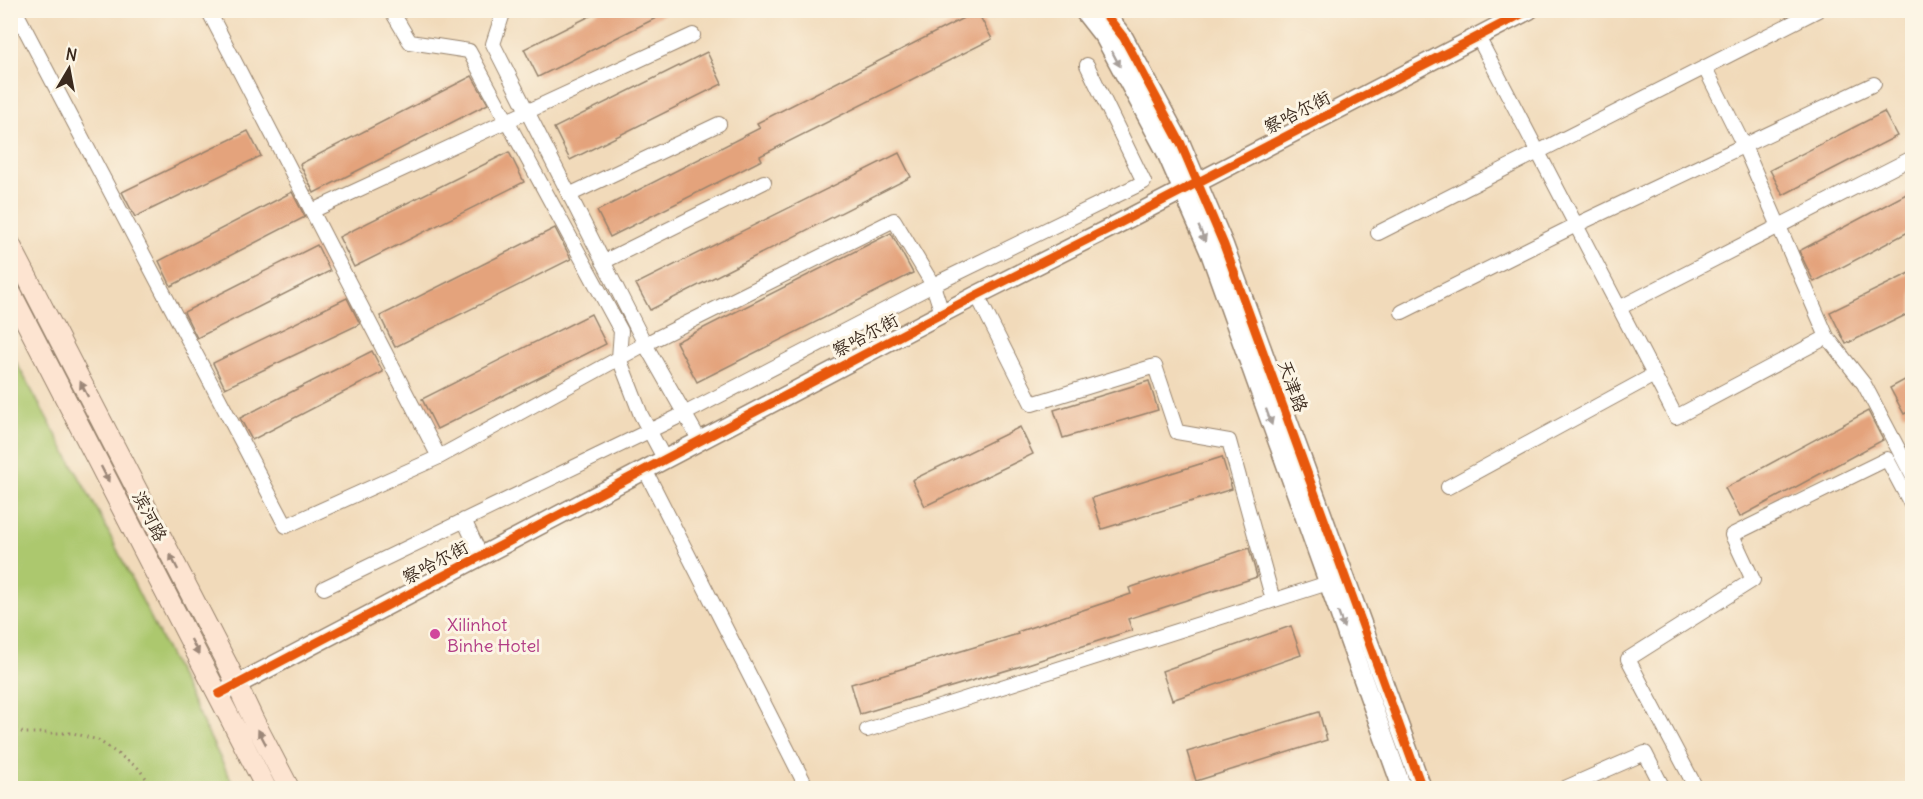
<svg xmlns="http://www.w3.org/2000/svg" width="1923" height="799" font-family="Delius,'LXGW WenKai TC',sans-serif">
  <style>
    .green { fill: #acc86e; stroke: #747946; stroke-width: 1.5 }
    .building { fill: #e4a37c }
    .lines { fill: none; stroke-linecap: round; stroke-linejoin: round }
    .minor-casing { stroke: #96826c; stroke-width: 16 }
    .tertiary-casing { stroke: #96826c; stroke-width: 21 }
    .secondary-casing { stroke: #96826c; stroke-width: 22 }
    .path { stroke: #96826c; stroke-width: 3; stroke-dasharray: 1.5 4.5; stroke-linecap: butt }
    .minor { stroke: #fff; stroke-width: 14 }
    .tertiary { stroke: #fff; stroke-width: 18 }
    .secondary { stroke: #fde4d1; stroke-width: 20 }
    .cycleway-casing { stroke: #fcf5e5; stroke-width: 13 }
    .cycleway { stroke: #e8590c; stroke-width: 9 }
    .oneway { fill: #a79f9a }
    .oneway2 { fill: #9c8778 }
    .hotel-dot { fill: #d1479c; stroke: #fcf5e5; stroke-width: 2 }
    .labels { text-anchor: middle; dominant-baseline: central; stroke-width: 6; stroke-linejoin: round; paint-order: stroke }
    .street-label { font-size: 18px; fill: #3b2a1e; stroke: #fcf5e5 }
    .hotel-label { font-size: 18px; fill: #b23c85; stroke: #fcf5e5; text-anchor: start }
  </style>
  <rect width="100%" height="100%" fill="#fcf5e5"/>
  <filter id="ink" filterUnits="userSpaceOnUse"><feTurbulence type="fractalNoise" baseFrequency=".0167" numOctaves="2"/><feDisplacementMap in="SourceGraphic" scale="12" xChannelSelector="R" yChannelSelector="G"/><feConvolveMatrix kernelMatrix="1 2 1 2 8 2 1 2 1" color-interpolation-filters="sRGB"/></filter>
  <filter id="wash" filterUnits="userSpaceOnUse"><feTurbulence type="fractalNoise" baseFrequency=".008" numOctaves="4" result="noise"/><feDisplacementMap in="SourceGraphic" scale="24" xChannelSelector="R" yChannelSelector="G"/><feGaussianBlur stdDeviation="1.35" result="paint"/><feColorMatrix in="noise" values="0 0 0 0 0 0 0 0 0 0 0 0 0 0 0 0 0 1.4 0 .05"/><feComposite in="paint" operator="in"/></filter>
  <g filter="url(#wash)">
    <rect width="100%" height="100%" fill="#f1daba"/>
    <path class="green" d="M10 351 98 511 235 788H11Z"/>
    <g id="blocks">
      <path class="building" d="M602 10H672L538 77 524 49Z
        M977 11 992 39 760 156 762 160 610 237 597 211 760 128 757 123Z
        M707 52 722 84 570 160 554 128Z
        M472 76 488 104 314 193 300 164Z
        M1884 112 1897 136 1783 195 1770 170Z
        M248 131 261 156 135 217 122 192Z
        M509 152 524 182 354 267 339 237Z
        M899 153 911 177 650 310 636 284Z
        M1912 191V230L1814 282 1799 251Z
        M292 192 305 217 171 286 159 261Z
        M555 228 571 259 395 347 380 316Z
        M891 233 913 273 697 382 676 342Z
        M317 245 330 271 197 338 184 312Z
        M1912 272V312L1846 344 1830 312Z
        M347 298 360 324 225 388 213 363Z
        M591 314 606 344 437 429 422 399Z
        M372 351 383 372 252 440 240 418Z
        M1912 376V410L1904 414 1890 388Z
        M1149 381 1158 410 1063 438 1054 410Z
        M1868 411 1883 440 1740 517 1725 488Z
        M1020 427 1033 454 925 506 912 480Z
        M1222 457 1232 489 1102 529 1092 498Z
        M1249 548 1257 577 1128 619 1132 630 1028 664 860 714 851 684 1018 634 1017 632 1131 594 1129 588Z
        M1291 626 1301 655 1172 700 1162 671Z
        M1319 712 1327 740 1196 781 1187 752Z"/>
    </g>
  </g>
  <g filter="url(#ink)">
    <use href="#blocks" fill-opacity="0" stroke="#96826c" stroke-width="1.5"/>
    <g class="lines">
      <g class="minor-casing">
        <path id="minor" d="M15 10 286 526 439 457 645 344 894 220 933 285 942 313
          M208 10 439 457
          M391 10 410 42 469 51 621 331 619 358 641 415 665 460
          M504 10 493 44 645 344 700 441
          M1478 37 1676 417 1827 337 1864 384 1912 475
          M1705 68 1744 146 1827 337
          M569 195 719 124
          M312 211 693 35
          M1378 233 1818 10
          M603 262 764 182
          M977 295 1032 404 1155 366 1177 432 1229 441 1273 600
          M1619 308 1912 158
          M1402 312 1576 225 1874 84
          M645 470 807 788
          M1448 487 1654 375
          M464 520 481 556
          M324 588 684 414 933 285 1144 182 1087 65
          M867 730 1328 583
          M1565 788 1645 753 1663 788
          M1696 788 1628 659 1753 580 1732 535 1887 459 1912 506"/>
      </g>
      <g class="tertiary-casing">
        <path id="tertiary" d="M1083 10 1105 38 1165 150 1210 253 1402 788
          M1102 10 1124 38 1181 144 1224 245 1422 788
          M219 694 977 295 1112 227 1529 10"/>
      </g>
      <g class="secondary-casing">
        <path id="secondary" d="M10 244 228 666 254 721 289 788
          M10 291 266 788"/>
      </g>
      <path class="path" d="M10 727 24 733H73L98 740 138 768 154 788"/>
      <use href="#minor" class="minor"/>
      <use href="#tertiary" class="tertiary"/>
      <use href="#secondary" class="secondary"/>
      <g class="cycleway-casing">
        <path id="cycleway" d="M1102 10 1124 38 1181 144 1224 245 1422 788
          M219 694 977 295 1112 227 1529 10"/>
      </g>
      <use href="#cycleway" class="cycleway"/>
    </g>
    <defs><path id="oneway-solid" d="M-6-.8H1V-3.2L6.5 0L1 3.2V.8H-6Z" transform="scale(1.5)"/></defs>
    <g class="oneway">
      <use href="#oneway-solid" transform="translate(1116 59) rotate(62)"/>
      <use href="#oneway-solid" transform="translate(1202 234) rotate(67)"/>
      <use href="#oneway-solid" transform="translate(1269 417) rotate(70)"/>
      <use href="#oneway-solid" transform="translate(1341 620) rotate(70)"/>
    </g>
    <g class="oneway2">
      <use href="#oneway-solid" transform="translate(84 389) rotate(-117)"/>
      <use href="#oneway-solid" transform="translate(105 474) rotate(63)"/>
      <use href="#oneway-solid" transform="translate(174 562) rotate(-117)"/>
      <use href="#oneway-solid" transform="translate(195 647) rotate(63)"/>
      <use href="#oneway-solid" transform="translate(262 737) rotate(-118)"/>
    </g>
  </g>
  <circle class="hotel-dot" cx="435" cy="634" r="6"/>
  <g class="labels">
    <g class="street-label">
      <text transform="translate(1297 112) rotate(-27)">察哈尔街</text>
      <text transform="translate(865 335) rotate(-28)">察哈尔街</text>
      <text transform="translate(1293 386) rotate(70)">天津路</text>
      <text transform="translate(150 516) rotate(63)">滨河路</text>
      <text transform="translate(435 562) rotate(-28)">察哈尔街</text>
    </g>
    <g class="hotel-label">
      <text x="447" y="624">Xilinhot<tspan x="447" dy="21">Binhe Hotel</tspan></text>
    </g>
  </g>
  <rect width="1923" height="799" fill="none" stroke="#fcf5e5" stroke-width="36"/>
  <g transform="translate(69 69) rotate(10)" stroke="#fcf5e5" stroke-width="4.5" paint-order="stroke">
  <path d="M0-4.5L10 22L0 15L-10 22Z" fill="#3b2a1e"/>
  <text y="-9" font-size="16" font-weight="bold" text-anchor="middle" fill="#3b2a1e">N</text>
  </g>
</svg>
